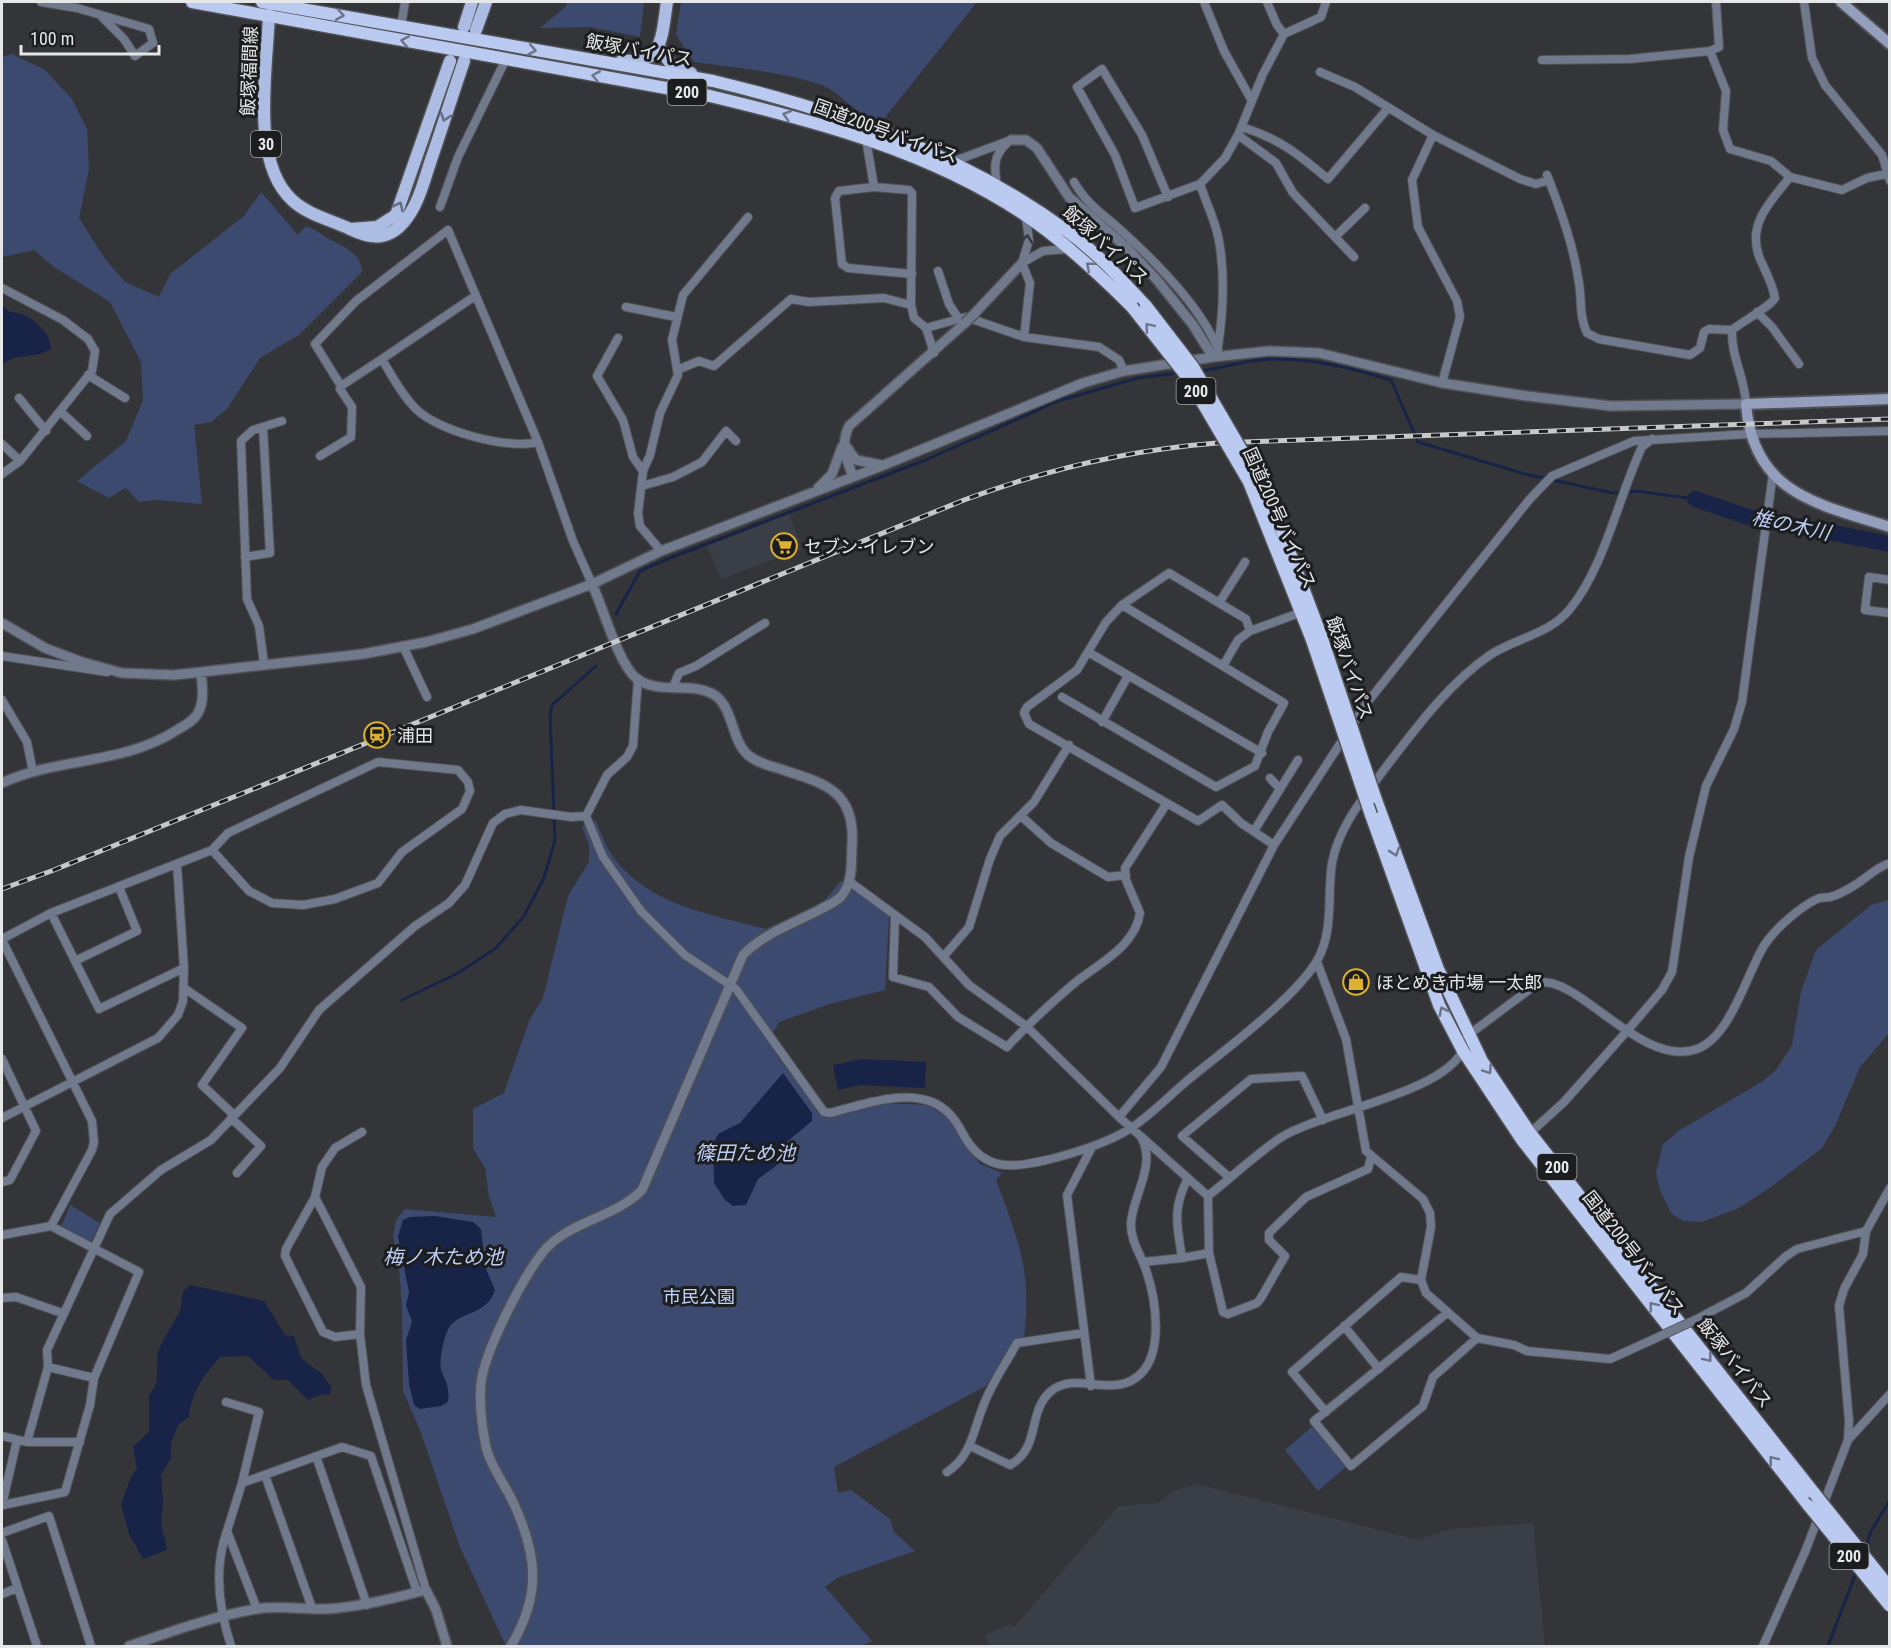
<svg xmlns="http://www.w3.org/2000/svg" width="1891" height="1648" font-family="'Roboto Condensed','Noto Sans JP',sans-serif">
  <style>
    .built { fill: #3a3e47 }
    .green { fill: #3c4a6f }
    .water { fill: #182447 }
    .lines { fill: none; stroke-linecap: round; stroke-linejoin: round }
    .stream { stroke: #182447; stroke-width: 3 }
    .river { stroke: #182447; stroke-width: 16 }
    .minor-casing { stroke: #505155; stroke-width: 10 }
    .tertiary-casing { stroke: #505155; stroke-width: 12 }
    .secondary-casing { stroke: #505155; stroke-width: 14 }
    .primary-casing { stroke: #505155; stroke-width: 15 }
    .trunk-casing { stroke: #505155; stroke-width: 15 }
    .minor { stroke: #71798c; stroke-width: 8 }
    .tertiary { stroke: #71798c; stroke-width: 9 }
    .secondary { stroke: #939fbd; stroke-width: 10 }
    .primary { stroke: #acbce3; stroke-width: 12 }
    .trunk { stroke: #bacaf0; stroke-width: 12 }
    .rail-casing { stroke: #c7c8ca; stroke-width: 5 }
    .rail { stroke: #1c1d1e; stroke-width: 3; stroke-dasharray: 9; stroke-linecap: butt }
    .minor-bridge-casing { stroke: #505155; stroke-width: 10; stroke-linecap: butt }
    .tertiary-bridge-casing { stroke: #505155; stroke-width: 12; stroke-linecap: butt }
    .trunk-bridge-casing { stroke: #505155; stroke-width: 15; stroke-linecap: butt }
    .minor-bridge { stroke: #71798c; stroke-width: 8 }
    .tertiary-bridge { stroke: #71798c; stroke-width: 9 }
    .trunk-bridge { stroke: #bacaf0; stroke-width: 12 }
    .oneway { stroke: #6b7487 }
    .oneway2 { stroke: #646c80 }
    .oneway3 { stroke: #36393f }
    .labels { text-anchor: middle; dominant-baseline: central; stroke-width: 6; stroke-linejoin: round; paint-order: stroke }
    .shield { fill: #1c1d1e; stroke: #a9aaac; stroke-width: 1.5 }
    .shield-label { font-size: 16px; font-weight: bold; fill: #e6e7e9 }
    .street-label { font-size: 18px; fill: #e6e7e9; stroke: #1c1d1e }
    .poi-label { font-size: 18px; fill: #e6e7e9; stroke: #1c1d1e; text-anchor: start }
    .park-label { font-size: 18px; fill: #c3d4fc; stroke: #1c1d1e }
    .water-label { font-size: 20px; font-style: italic; fill: #bdcdf5; stroke: #1c1d1e }
  </style>
  <rect width="100%" height="100%" fill="#343539"/>
  <path class="built" d="M789 514 802 549 721 579 707 546Z
    M1197 1484 1418 1540 1449 1529 1533 1523 1545 1646H990L985 1635 1009 1624 1014 1627 1119 1506 1158 1503 1173 1491Z"/>
  <path class="green" d="M568 2H644L640 37 590 27 540 28 565 7Z
    M681 2H977L883 120C856 119 843 92 819 84 779 71 735 68 694 62L676 35Z
    M12 54 45 70 72 99 87 129 89 169 79 218 105 259 125 282 159 297 170 274 244 216 261 192 298 235 306 226C316 229 322 235 331 240 346 248 361 253 362 272L299 335 260 358 227 409 211 422 194 425 202 504 156 500 139 502 126 488 109 498 77 481 126 441 143 400 141 362 110 302 54 267 34 250 2 257V57Z
    M596 821C602 835 607 850 617 862 653 906 714 915 766 929L823 902 841 881 889 916 885 990 833 1003 779 1022 773 1033 778 1057 823 1117 829 1118 881 1103 928 1105 946 1116 980 1164 1002 1173 996 1180C1019 1242 1032 1271 1024 1338L1014 1340 986 1386 834 1467 838 1493 851 1490 890 1519 894 1532 915 1551 837 1578 825 1587 872 1641 861 1646H506L460 1547 420 1430 403 1391 402 1306 398 1257 393 1236 396 1220 405 1209 496 1217 489 1197 485 1168 473 1148V1109L504 1093 530 1019 543 998 568 896 589 862V845L582 826Z
    M1889 900V1033L1860 1067 1835 1126 1822 1148 1771 1187 1737 1209 1701 1222 1683 1221 1671 1213 1660 1190 1656 1173 1663 1144 1680 1130 1763 1081 1776 1070 1792 1045 1801 992 1816 950 1871 905Z
    M70 1205 100 1223 91 1242 86 1243 61 1227Z
    M1314 1425 1347 1466 1318 1491 1285 1450Z"/>
  <path class="water" d="M2 305 10 312C27 312 51 330 51 349L41 354 13 358 2 364Z
    M861 1059 926 1062 925 1088 860 1085 838 1090 833 1065Z
    M783 1073 812 1113V1121L782 1146 776 1166 758 1179 746 1205 733 1206 725 1200 714 1183 713 1145 718 1134 740 1123Z
    M435 1216 473 1222 481 1229 485 1267 495 1290C486 1318 455 1310 447 1332 443 1341 439 1362 441 1370 446 1383 450 1387 448 1402L441 1406 420 1409 414 1405 409 1384 406 1340 412 1322 406 1305 409 1292 398 1237 403 1220 410 1217Z
    M191 1285 264 1301 285 1335 294 1336 301 1358 322 1374 331 1387 330 1395 323 1394 308 1400 288 1380H274L248 1356 220 1357C205 1373 191 1393 189 1417L178 1425 171 1443V1458L161 1475 163 1502 161 1522 167 1550 143 1559 129 1534 121 1504C127 1491 128 1479 137 1468L133 1447 149 1432V1395C159 1384 157 1377 157 1365 156 1345 171 1329 179 1313 182 1306 181 1297 184 1290Z"/>
  <g class="lines">
    <path class="stream" d="M1200 371C1224 368 1249 359 1273 359 1314 358 1353 369 1391 380L1418 442 1525 474 1613 493 1636 491 1695 499
      M616 614 640 571 670 558 928 459 1058 401 1138 378 1179 373
      M402 1000 458 973 496 948 524 916 544 878 555 840 550 715 552 705 596 666
      M1865 1550 1871 1531 1890 1500
      M1828 1646 1857 1570"/>
    <path class="river" d="M1695 499 1748 517 1890 544"/>
    <g class="minor-casing">
      <path id="minor" d="M41 2 77 8 149 29 153 43 135 56 124 39 101 16
        M1204 2 1224 51 1252 101
        M1267 2 1277 25 1284 34
        M1716 2 1719 47 1710 51 1726 91 1723 130 1730 149 1771 161 1790 177 1842 190 1867 178 1886 174
        M1804 2 1812 58 1825 85 1882 155 1890 181
        M401 26 405 2
        M1542 60 1630 59 1710 51
        M1320 72 1355 87 1433 135 1412 180 1418 227 1457 301 1460 317 1442 383
        M1242 127C1280 139 1298 154 1328 179L1388 108
        M1238 135 1276 163 1293 193 1354 257
        M1433 135 1520 179 1536 184 1549 180 1547 175
        M866 139 874 187 839 191 835 198 842 264 848 268 912 274
        M952 162 1011 140
        M1549 180C1562 214 1574 248 1579 283 1582 301 1579 316 1587 333L1599 339 1690 355 1700 348 1704 332 1709 329 1732 330
        M1074 182C1085 201 1098 211 1115 225 1150 256 1200 305 1218 349
        M1200 184C1206 203 1216 222 1219 241 1225 275 1223 314 1218 347
        M997 185C994 167 993 156 1007 143
        M874 187 909 190 912 193 911 305 914 318 926 328 934 353
        M1168 197 1142 135 1102 69 1077 87 1115 155 1135 208 1200 184 1225 158 1238 135 1263 74 1284 34 1321 17 1326 2
        M440 207 458 157 506 59
        M1336 236 1365 208
        M1022 263 1043 251 1068 249
        M938 271 949 304 958 318
        M2 288 63 320 88 339 95 351 92 371 20 461
        M626 307 676 317
        M1757 312 1772 327 1799 364
        M926 328 966 317 1024 337 1099 347 1119 360 1124 371
        M1024 337 1030 283 1022 263 1029 240 1026 217
        M618 338 597 376 623 420 633 457 643 471 638 514 640 526 661 551
        M382 359 475 296
        M677 370 699 361 714 366 791 299 809 302 884 298 911 305
        M88 375 125 398
        M19 398 46 431
        M1746 404C1745 378 1731 357 1732 330 1743 321 1770 307 1775 298 1773 285 1766 272 1760 259 1746 225 1770 202 1790 177
        M61 412 87 436
        M538 442C508 450 438 431 416 409 402 395 392 376 382 359L341 386 315 344 356 301 448 230 538 442 573 541 592 584
        M2 444 20 461 2 474
        M320 456 351 437 352 407 340 389 341 386
        M643 471 650 455 660 413 678 375 672 340 683 295 748 217
        M642 486 673 477 702 462 726 431 736 441
        M245 557 270 553 263 427
        M1890 580 1869 577 1865 610 1890 613
        M1219 603 1245 562
        M403 646 427 697
        M1088 652 1262 753
        M2 656 107 672
        M264 664 259 626 247 599 241 441 253 430 282 421
        M1223 666 1238 640 1250 631
        M638 679 633 746 627 757 607 775 586 816 603 857 641 911 685 955 736 989 824 1112 830 1113C861 1105 901 1090 932 1102 947 1108 955 1119 962 1132 983 1173 1012 1168 1051 1159 1078 1152 1108 1143 1131 1128 1151 1115 1169 1096 1188 1080 1222 1052 1298 996 1318 959 1334 929 1327 895 1332 863 1339 826 1364 797 1386 767 1416 728 1449 683 1490 655 1516 638 1550 634 1570 609 1605 566 1618 498 1642 447L1652 439
        M673 687 679 673 696 666 765 623
        M1062 697 1216 787 1255 766 1268 732 1284 703 1122 605
        M2 700 27 742 33 772
        M1102 722 1128 676
        M378 762 458 770 468 782 470 791 462 809 402 852 378 883 335 899 303 905 272 903 249 891 212 850 228 833Z
        M1270 778 1280 789
        M1021 816 1051 843 1108 877 1126 875
        M1254 831 1298 760
        M1274 845 1241 823 1222 805 1198 821 1029 724 1024 713 1027 707 1077 670 1106 622 1122 605 1169 573 1246 619 1250 631 1302 612
        M850 882 925 937 969 985 1026 1026 1119 1117 1208 1196C1232 1177 1255 1155 1280 1138 1322 1111 1445 1094 1464 1048
        M51 913 99 1009 184 968
        M895 915 893 977 929 987 958 1017 1007 1047C1027 1025 1049 1005 1071 986 1095 965 1135 948 1140 913L1126 880 1125 868 1167 803
        M2 939 51 913 212 850
        M2 940 92 1121 94 1142 92 1150 51 1226
        M944 956 969 927 990 859 1000 836 1034 802 1069 745
        M75 961 137 931 119 887
        M1317 962 1346 1039 1366 1151 1423 1199 1430 1213 1431 1227 1421 1280 1426 1293 1477 1338 1514 1345 1527 1351 1610 1359 1654 1339
        M184 988 242 1028 202 1085 234 1115
        M1467 1036 1538 983C1577 973 1641 1069 1697 1049 1731 1037 1747 972 1765 944 1776 928 1800 907 1817 899 1821 897 1826 898 1830 897 1839 895 1847 890 1855 885 1867 878 1876 867 1890 863
        M2 1059 36 1131 10 1180 2 1182
        M1119 1117 1161 1067 1274 845 1366 704 1529 500 1552 476 1634 441 1749 434 1890 431
        M2 1118 158 1038 178 1015 183 1001 184 968 177 864
        M231 1118 261 1146 237 1173
        M362 1132 335 1148 322 1167 315 1197 361 1287 360 1334 366 1385 426 1590
        M1530 1133 1564 1102 1627 1031 1662 990 1672 972 1689 857 1706 786 1734 729 1742 702 1773 473
        M1230 1178 1182 1136 1251 1079 1302 1076 1323 1120
        M1208 1196 1209 1253 1223 1312 1228 1314 1257 1303 1261 1298 1285 1256 1269 1240V1233L1306 1197 1368 1169 1371 1157
        M315 1197 286 1249 285 1256 323 1332 335 1337 360 1334
        M2 1235 51 1226 139 1272 94 1378 90 1405 65 1492 3 1505
        M1182 1258 1209 1253
        M1143 1262 1182 1258C1177 1225 1172 1209 1188 1178
        M2 1298 16 1297 62 1313
        M1447 1313 1314 1421 1351 1466 1423 1406 1433 1377 1477 1338
        M1695 1320 1746 1293 1785 1257 1797 1249 1866 1231
        M1344 1326 1379 1369
        M48 1367 94 1378
        M1091 1386 1067 1195 1092 1147
        M226 1402 259 1412 242 1483
        M1326 1412 1292 1372 1401 1277 1421 1280
        M2 1436 27 1442 48 1367 47 1350 110 1214 161 1170 211 1140 280 1068 319 1010 415 926 449 903 465 885 493 823 505 814 521 810 571 817 586 816
        M1848 1440 1890 1394
        M27 1442H80
        M970 1446 1010 1465C1041 1448 1027 1413 1050 1392 1074 1370 1110 1398 1137 1377 1165 1356 1156 1299 1146 1270 1141 1255 1130 1240 1131 1223 1133 1195 1156 1166 1142 1139
        M316 1456 367 1605
        M947 1472C972 1456 973 1430 984 1404 992 1383 1006 1363 1017 1343L1084 1333
        M265 1475 312 1608
        M2 1505 17 1440
        M227 1531C213 1569 219 1609 231 1646
        M2 1533 49 1516 91 1646
        M2 1540 37 1646
        M2 1594 17 1588
        M257 1609 227 1531 242 1483 342 1447 371 1456 417 1592
        M1763 1646 1805 1552 1848 1440 1849 1421 1839 1306 1844 1289 1863 1254 1866 1231 1890 1188"/>
    </g>
    <g class="tertiary-casing">
      <path id="tertiary" d="M1011 140H1026L1037 148 1069 197 1127 248 1157 280 1193 325 1213 357
        M974 314 1022 263
        M846 446 856 460 881 465
        M853 477C846 458 840 445 849 426L965 323
        M818 488 832 474 842 447
        M2 623 45 648 82 662 122 673 174 675 363 654 426 642 473 629 592 584 661 551 884 465 1083 383 1124 371 1213 357 1269 351 1319 353 1442 383 1527 396 1611 406 1746 404
        M2 783C58 757 123 765 177 730 185 725 194 721 198 713 205 700 202 685 201 672
        M129 1646C171 1632 213 1616 257 1609 281 1605 303 1610 326 1609 361 1607 393 1598 426 1590L436 1610 447 1646
        M511 1646C541 1595 538 1557 514 1504 505 1484 491 1468 486 1447 482 1427 479 1403 481 1383 485 1350 522 1279 543 1252 568 1221 615 1218 642 1190L743 955C764 933 795 923 821 909 828 905 839 901 843 894 853 880 851 863 852 846 856 789 823 783 777 768 767 765 756 762 748 755 730 739 734 704 711 693 688 682 657 695 636 678 618 663 603 607 592 584"/>
    </g>
    <g class="secondary-casing">
      <path id="secondary" d="M1841 2 1890 44
        M1890 399 1746 404C1753 494 1818 504 1890 527"/>
    </g>
    <g class="primary-casing">
      <path id="primary" d="M269 15C267 69 250 161 292 200 308 215 331 220 350 229 369 238 386 242 403 223 419 205 424 180 432 157 443 125 453 93 464 61
        M464 27 472 2
        M476 30 486 2
        M659 47 673 67 691 73
        M622 60C664 68 662 32 667 2
        M351 229 377 227 396 215 450 61"/>
    </g>
    <g class="trunk-casing">
      <path id="trunk" d="M192 2 710 96C819 122 931 152 1025 215 1064 241 1099 274 1132 307
        M262 2 713 81C838 111 961 153 1067 231 1096 252 1121 279 1146 306
        M1256 475 1281 529 1320 633
        M1249 482 1312 640
        M1375 797 1438 969 1482 1061 1530 1133 1814 1493
        M1371 815 1439 1005 1463 1051 1522 1140 1809 1506"/>
    </g>
    <use href="#minor" class="minor"/>
    <use href="#tertiary" class="tertiary"/>
    <use href="#secondary" class="secondary"/>
    <use href="#primary" class="primary"/>
    <use href="#trunk" class="trunk"/>
    <g class="rail-casing">
      <path id="rail" d="M2 889 54 870 964 500C1047 469 1129 450 1217 443L1890 419"/>
    </g>
    <use href="#rail" class="rail"/>
    <g class="minor-bridge-casing">
      <path id="minor-bridge" d="M1654 1339 1695 1320"/>
    </g>
    <g class="tertiary-bridge-casing">
      <path id="tertiary-bridge" d="M965 323 974 314"/>
    </g>
    <g class="trunk-bridge-casing">
      <path id="trunk-bridge" d="M1146 306 1193 367 1256 475
        M1132 307 1188 378 1249 482
        M1320 633 1375 797
        M1312 640 1371 815
        M1814 1493 1890 1588
        M1809 1506 1890 1606"/>
    </g>
    <use href="#minor-bridge" class="minor-bridge"/>
    <use href="#tertiary-bridge" class="tertiary-bridge"/>
    <use href="#trunk-bridge" class="trunk-bridge"/>
  </g>
  <defs><path id="oneway-chevron" d="M-2-3.5L2.5 0L-2 3.5" fill="none" stroke-width="1.6" stroke-linecap="round" stroke-linejoin="round" transform="scale(1.5)"/></defs>
  <g class="oneway">
    <use href="#oneway-chevron" transform="translate(340 15) rotate(10)"/>
    <use href="#oneway-chevron" transform="translate(405 41) rotate(-170)"/>
    <use href="#oneway-chevron" transform="translate(532 50) rotate(10)"/>
    <use href="#oneway-chevron" transform="translate(596 76) rotate(-169)"/>
    <use href="#oneway-chevron" transform="translate(787 115) rotate(-164)"/>
    <use href="#oneway-chevron" transform="translate(1090 266) rotate(-140)"/>
    <use href="#oneway-chevron" transform="translate(1149 327) rotate(-130)"/>
    <use href="#oneway-chevron" transform="translate(1395 852) rotate(71)"/>
    <use href="#oneway-chevron" transform="translate(1443 1011) rotate(-117)"/>
    <use href="#oneway-chevron" transform="translate(1488 1070) rotate(56)"/>
    <use href="#oneway-chevron" transform="translate(1653 1306) rotate(-128)"/>
    <use href="#oneway-chevron" transform="translate(1708 1358) rotate(52)"/>
    <use href="#oneway-chevron" transform="translate(1773 1460) rotate(-128)"/>
  </g>
  <g class="oneway2">
    <use href="#oneway-chevron" transform="translate(445 117) rotate(108)"/>
    <use href="#oneway-chevron" transform="translate(399 206) rotate(-64)"/>
  </g>
  <use class="oneway3" href="#oneway-chevron" transform="translate(1027 239) rotate(-83)"/>
  <defs>
    <g id="supermarket-ring" transform="scale(1.35)"><circle r="9.5" fill="#1c1d1e" stroke="#deb133" stroke-width="1.5"/><path d="M-6-5.5h2.5l.6 2H6L4.5 2H-2.5L-4.4-4H-6ZM-1.5 3.2a1.3 1.3 0 1 0 .1 0ZM3 3.2a1.3 1.3 0 1 0 .1 0Z" fill="#deb133"/></g>
    <g id="station-ring" transform="scale(1.35)"><circle r="9.5" fill="#1c1d1e" stroke="#deb133" stroke-width="1.5"/><path d="M-3-6H3Q5-6 5-4V2Q5 4 3 4L4.5 6H3L1.5 4h-3L-3 6H-4.5L-3 4Q-5 4-5 2V-4Q-5-6-3-6ZM-3.5-4v3h7v-3ZM-3.5 1v1.5H-2V1ZM2 1v1.5H3.5V1Z" fill="#deb133"/></g>
    <g id="shop-ring" transform="scale(1.35)"><circle r="9.5" fill="#1c1d1e" stroke="#deb133" stroke-width="1.5"/><path d="M-5-2.5h2.3a2.7 3.5 0 0 1 5.4 0H5L5.5 6h-11ZM-1.5-2.5h3a1.5 2.3 0 0 0-3 0Z" fill="#deb133"/></g>
  </defs>
  <g fill-rule="evenodd">
    <use href="#supermarket-ring" x="784" y="546"/>
    <use href="#station-ring" x="377" y="735"/>
    <use href="#shop-ring" x="1356" y="982"/>
  </g>
  <g class="labels">
    <g class="shield">
      <rect x="667.5" y="79" width="39" height="26" rx="4.5"/>
      <rect x="251" y="131" width="30" height="26" rx="4.5"/>
      <rect x="1176.5" y="378" width="39" height="26" rx="4.5"/>
      <rect x="1537.5" y="1154" width="39" height="26" rx="4.5"/>
      <rect x="1829.5" y="1543" width="39" height="26" rx="4.5"/>
    </g>
    <g class="shield-label">
      <text x="687" y="92">200</text>
      <text x="266" y="144">30</text>
      <text x="1196" y="391">200</text>
      <text x="1557" y="1167">200</text>
      <text x="1849" y="1556">200</text>
    </g>
    <g class="street-label">
      <text transform="translate(639 50) rotate(10)">飯塚バイパス</text>
      <text transform="translate(249 71) rotate(-88)">飯塚福間線</text>
      <text transform="translate(886 131) rotate(20)">国道200号バイパス</text>
      <text transform="translate(1106 245) rotate(42)">飯塚バイパス</text>
      <text transform="translate(1280 518) rotate(66)">国道200号バイパス</text>
      <text transform="translate(1350 668) rotate(71)">飯塚バイパス</text>
      <text transform="translate(1634 1253) rotate(52)">国道200号バイパス</text>
      <text transform="translate(1735 1363) rotate(52)">飯塚バイパス</text>
    </g>
    <g class="poi-label">
      <text x="804" y="546">セブン-イレブン</text>
      <text x="397" y="735">浦田</text>
      <text x="1376" y="982">ほとめき市場 一太郎</text>
    </g>
    <g class="park-label">
      <text x="699" y="1296">市民公園</text>
    </g>
    <g class="water-label">
      <text transform="translate(1791 525) rotate(12)">椎の木川</text>
      <text x="745" y="1153">篠田ため池</text>
      <text x="443" y="1257">梅ノ木ため池</text>
    </g>
  </g>
  <rect width="1891" height="1648" fill="none" stroke="#e6e7e9" stroke-width="6"/>
  <path d="M21 45v9h138v-9" fill="none" stroke="#e6e7e9" stroke-width="3"/>
  <text x="30" y="45" font-size="18" fill="#e6e7e9" stroke="#1c1d1e" stroke-width="4.5" paint-order="stroke">100 m</text>
</svg>
